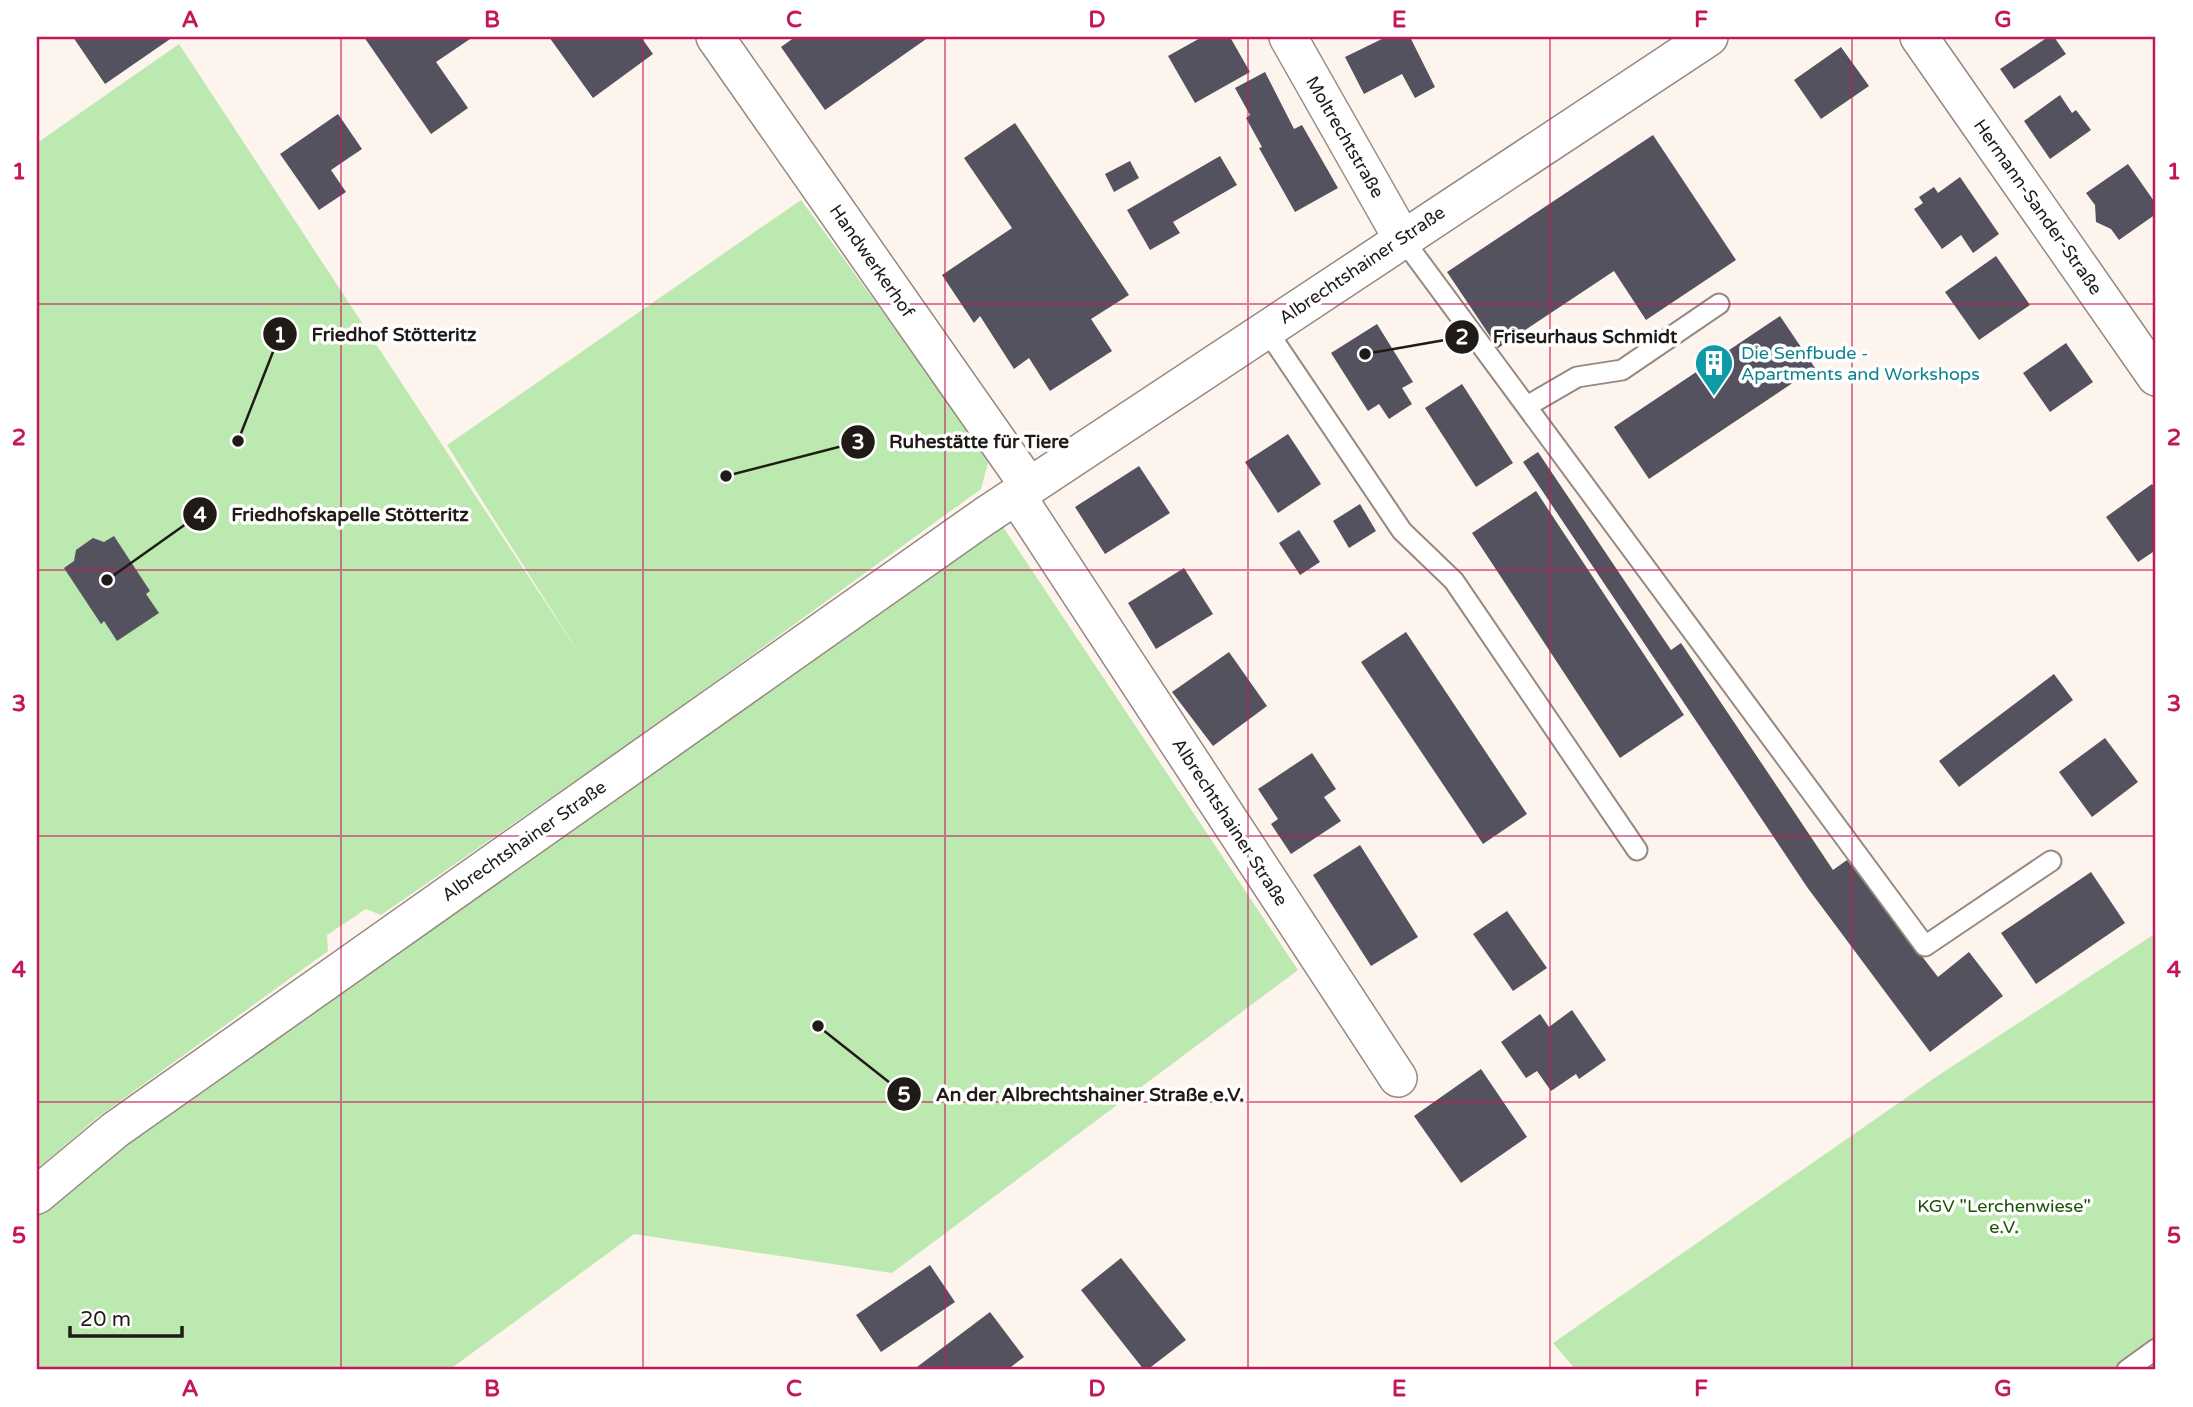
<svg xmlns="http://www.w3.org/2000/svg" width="2193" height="1407" font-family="'Varela Round',sans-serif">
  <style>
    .green { fill: #bce9af }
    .building { fill: #54525f }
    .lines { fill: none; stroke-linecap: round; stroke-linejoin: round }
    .service-casing { stroke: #978880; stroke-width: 23 }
    .minor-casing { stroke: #978880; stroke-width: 40 }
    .service { stroke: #fff; stroke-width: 19 }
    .minor { stroke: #fff; stroke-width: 37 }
    .grid { fill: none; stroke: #c2185b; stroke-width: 2; stroke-opacity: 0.55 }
    .labels { text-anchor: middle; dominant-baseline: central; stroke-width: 7; stroke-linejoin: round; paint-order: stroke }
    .street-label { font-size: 18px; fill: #211b18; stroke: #fff }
    .culture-label { font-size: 18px; fill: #0d838f; stroke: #fff; text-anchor: start }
    .park-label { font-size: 18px; fill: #175200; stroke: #fff }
    .leader { fill: none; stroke: #211b18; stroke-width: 2.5 }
    .callout-dot { fill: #211b18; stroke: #fff; stroke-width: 2.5 }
    .mark-label { font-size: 21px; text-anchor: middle; font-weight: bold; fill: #fff }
    .callout-label { font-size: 19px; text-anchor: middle; font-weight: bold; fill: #211b18; stroke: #fff; stroke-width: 7; stroke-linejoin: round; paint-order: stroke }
    .neatline { fill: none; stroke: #c2185b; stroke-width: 2.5 }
    .grid-label { font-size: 23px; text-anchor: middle; font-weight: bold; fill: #c2185b }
  </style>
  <rect width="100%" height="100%" fill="#fef4ee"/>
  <path class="green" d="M179 44 582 658 447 445 801 200 981 447 988 463 981 489 636 739 381 915 366 909 327 935 328 951 98 1117 37 1169V143Z
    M1003 527 1298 970 892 1273 634 1234 449 1370H37V1214L122 1139 547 841Z
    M2156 933V1370H1576L1553 1343 1939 1075Z"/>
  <path class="building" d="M73 37H173L105 84Z
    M364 37H473L436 62 468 108 431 134Z
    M549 37H641L653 54 593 98Z
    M795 37H929L825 110 781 47Z
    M1202 37H1230L1250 72 1195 103 1168 56Z
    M1386 37H1410L1435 87 1415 98 1402 74 1364 94 1345 57Z
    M2048 37H2054L2066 54 2014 89 2000 69Z
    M1841 47 1869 86 1821 119 1794 80Z
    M1265 72 1294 129 1302 125 1338 188 1295 212 1259 148 1262 147 1246 118 1250 115 1235 88Z
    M2060 95 2072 113 2076 110 2091 130 2050 159 2024 121Z
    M338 114 362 149 331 170 346 192 319 210 280 154Z
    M1015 123 1129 295 1091 319 1112 351 1050 391 1029 358 1014 369 980 316 974 323 942 275 1012 228 964 158Z
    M1653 135 1736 260 1646 320 1614 271 1498 348 1447 272Z
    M1220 156 1237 185 1173 222 1180 233 1150 250 1127 210Z
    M1130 161 1139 178 1114 192 1105 174Z
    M2128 164 2156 204V214L2119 240 2111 229 2096 222 2095 205 2086 193Z
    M1960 177 1999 234 1973 253 1961 235 1942 249 1914 209 1923 203 1919 197 1934 187 1938 193Z
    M1996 256 2030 305 1979 340 1945 292Z
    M1780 316 1815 368 1649 479 1614 427Z
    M1377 324 1413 382 1402 388 1412 404 1389 419 1379 404 1368 411 1331 353Z
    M2066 343 2093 382 2050 412 2023 373Z
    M1462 384 1513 463 1476 487 1425 408Z
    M1288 434 1321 484 1278 513 1245 462Z
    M1538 452 1671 650 1681 643 1833 870 1847 860 1938 977 1969 952 2003 996 1930 1052 1807 887 1523 462Z
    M1139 466 1170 513 1105 554 1075 507Z
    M2152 484 2156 490V550L2138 562 2106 517Z
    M1536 491 1684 715 1620 758 1472 533Z
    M1360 504 1376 531 1349 548 1333 521Z
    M1299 530 1320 562 1300 575 1279 543Z
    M114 536 150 591 146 594 159 613 117 641 104 621 101 624 64 568 74 561 76 550 93 538 104 542Z
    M1184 568 1213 614 1156 649 1128 603Z
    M1406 632 1527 814 1483 844 1361 662Z
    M1229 652 1267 706 1213 746 1172 692Z
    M2054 674 2073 700 1959 787 1939 761Z
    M2105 738 2138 782 2092 817 2059 772Z
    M1312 753 1336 789 1324 797 1341 821 1291 854 1271 824 1278 819 1258 789Z
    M1360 845 1418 937 1371 966 1313 875Z
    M2091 872 2125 923 2036 984 2001 933Z
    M1507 911 1547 968 1513 991 1473 934Z
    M1572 1010 1606 1060 1579 1079 1576 1074 1551 1091 1537 1071 1526 1078 1501 1042 1540 1014 1549 1027Z
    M1481 1069 1527 1137 1461 1183 1414 1116Z
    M1121 1258 1186 1340 1147 1370H1144L1081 1290Z
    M930 1265 955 1302 881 1352 856 1315Z
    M990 1312 1024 1357 1007 1370H913Z"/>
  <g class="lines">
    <g class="service-casing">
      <path id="service" d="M1402 238 1925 946 2051 861
        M1266 329 1402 531 1454 581 1637 850
        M1527 406 1577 377 1622 370 1719 304
        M2127 1370 2156 1349"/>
    </g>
    <g class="minor-casing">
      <path id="minor" d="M715 37 1029 486
        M1288 37 1402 238
        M1919 37 2156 377
        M1016 495 1398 1078
        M37 1195 115 1130 985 516 1709 37"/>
    </g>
    <use href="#service" class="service"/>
    <use href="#minor" class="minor"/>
  </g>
  <path class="grid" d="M341 37V1370M643 37V1370M945 37V1370M1248 37V1370M1550 37V1370M1852 37V1370M37 304H2156M37 570H2156M37 836H2156M37 1102H2156"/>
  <defs>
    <g id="building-pin" transform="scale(2.0125)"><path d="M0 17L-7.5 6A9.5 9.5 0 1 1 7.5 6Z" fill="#0f9aa8" stroke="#fff"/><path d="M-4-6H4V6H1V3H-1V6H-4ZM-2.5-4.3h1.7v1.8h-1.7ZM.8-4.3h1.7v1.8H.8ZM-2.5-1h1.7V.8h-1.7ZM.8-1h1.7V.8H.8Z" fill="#fff"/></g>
  </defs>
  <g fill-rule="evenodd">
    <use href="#building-pin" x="1714" y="363"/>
  </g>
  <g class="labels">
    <g class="street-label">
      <text transform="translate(1345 137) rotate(60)">Moltrechtstraße</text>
      <text transform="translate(2038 207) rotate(55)">Hermann-Sander-Straße</text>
      <text transform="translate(872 261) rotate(55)">Handwerkerhof</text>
      <text transform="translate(1362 265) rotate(-34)">Albrechtshainer Straße</text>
      <text transform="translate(1230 822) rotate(57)">Albrechtshainer Straße</text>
      <text transform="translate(524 841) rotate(-35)">Albrechtshainer Straße</text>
    </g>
    <g class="culture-label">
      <text x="1741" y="353">Die Senfbude -<tspan x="1741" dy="21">Apartments and Workshops</tspan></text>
    </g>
    <g class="park-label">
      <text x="2004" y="1206">KGV "Lerchenwiese"<tspan x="2004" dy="21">e.V.</tspan></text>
    </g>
  </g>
  <path class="leader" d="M238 441L280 334M1365 354L1462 337M726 476L858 442M107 580L200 514M818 1026L904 1094"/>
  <g class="callout-dot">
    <circle cx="238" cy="441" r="7"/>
    <circle cx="1365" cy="354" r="7"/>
    <circle cx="726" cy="476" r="7"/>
    <circle cx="107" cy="580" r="7"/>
    <circle cx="818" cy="1026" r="7"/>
    <circle cx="280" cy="334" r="18"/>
    <circle cx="1462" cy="337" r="18"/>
    <circle cx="858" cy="442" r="18"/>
    <circle cx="200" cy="514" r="18"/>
    <circle cx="904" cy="1094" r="18"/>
  </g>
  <g class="mark-label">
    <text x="280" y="342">1</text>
    <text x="1462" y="344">2</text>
    <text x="858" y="449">3</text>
    <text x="200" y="522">4</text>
    <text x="904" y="1102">5</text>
  </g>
  <g class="callout-label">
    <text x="394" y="341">Friedhof Stötteritz</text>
    <text x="1585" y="343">Friseurhaus Schmidt</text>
    <text x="979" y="448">Ruhestätte für Tiere</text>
    <text x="350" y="521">Friedhofskapelle Stötteritz</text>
    <text x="1090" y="1101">An der Albrechtshainer Straße e.V.</text>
  </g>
  <rect width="2193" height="1407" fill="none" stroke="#ffffff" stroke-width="77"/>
  <path d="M70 1326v10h112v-10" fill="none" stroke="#211b18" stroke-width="3.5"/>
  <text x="80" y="1326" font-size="21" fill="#211b18" stroke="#ffffff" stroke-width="5" paint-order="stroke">20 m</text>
  <rect x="38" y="38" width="2116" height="1330" class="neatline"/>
  <g class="grid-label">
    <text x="190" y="27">A</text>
    <text x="492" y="27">B</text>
    <text x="794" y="27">C</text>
    <text x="1097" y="27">D</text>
    <text x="1399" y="27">E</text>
    <text x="1701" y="27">F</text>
    <text x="2003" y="27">G</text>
    <text x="19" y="179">1</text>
    <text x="2174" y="179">1</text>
    <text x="19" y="445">2</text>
    <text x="2174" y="445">2</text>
    <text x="19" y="711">3</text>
    <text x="2174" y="711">3</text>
    <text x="19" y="977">4</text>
    <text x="2174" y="977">4</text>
    <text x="19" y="1243">5</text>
    <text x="2174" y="1243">5</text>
    <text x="190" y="1396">A</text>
    <text x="492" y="1396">B</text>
    <text x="794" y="1396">C</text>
    <text x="1097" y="1396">D</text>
    <text x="1399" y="1396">E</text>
    <text x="1701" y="1396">F</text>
    <text x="2003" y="1396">G</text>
  </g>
</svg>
